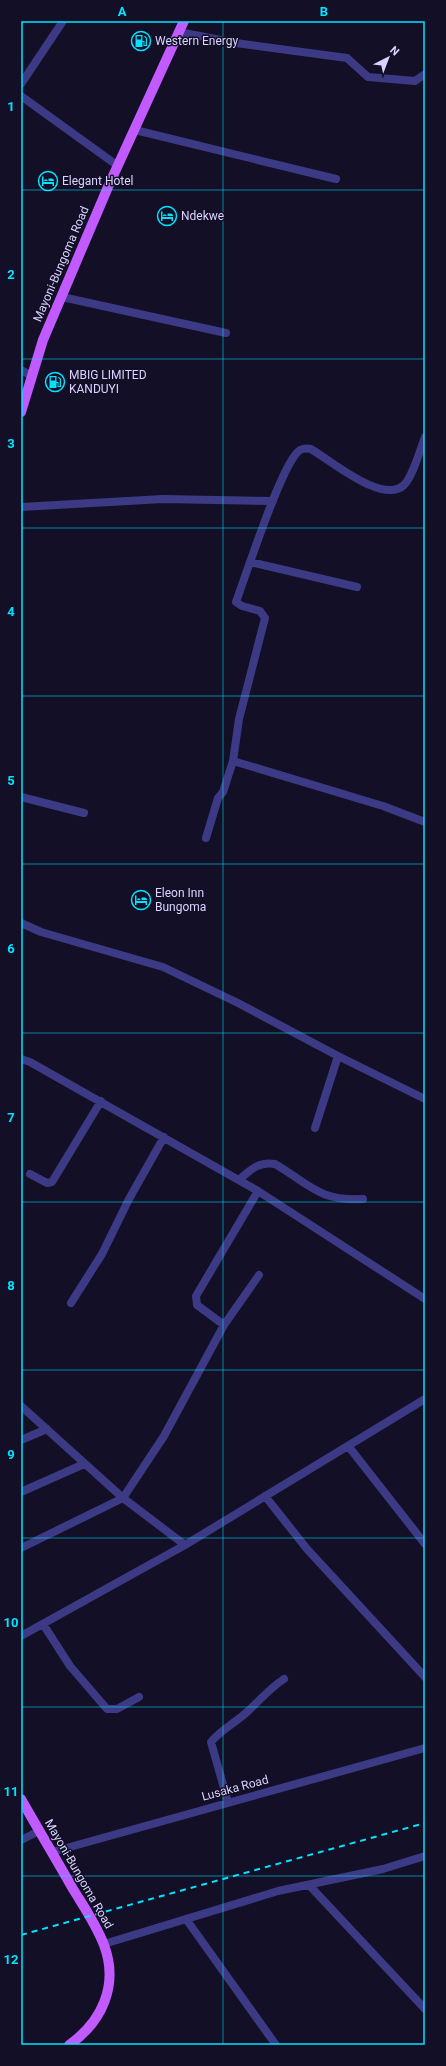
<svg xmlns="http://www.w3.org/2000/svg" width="446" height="2066" font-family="Roboto,sans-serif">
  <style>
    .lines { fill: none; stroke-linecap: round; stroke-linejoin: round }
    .minor { stroke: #3d3a85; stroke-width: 8 }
    .major { stroke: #c25bff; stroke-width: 10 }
    .rail { stroke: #00e5ff; stroke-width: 2; stroke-dasharray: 6 5; stroke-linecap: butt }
    .grid { fill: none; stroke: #00e5ff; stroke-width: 1; stroke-opacity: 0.55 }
    .labels { text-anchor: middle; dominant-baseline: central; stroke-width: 3; stroke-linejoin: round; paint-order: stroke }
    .poi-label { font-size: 12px; fill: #d9d4ff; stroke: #130f26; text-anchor: start }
    .street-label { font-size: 12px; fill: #d9d4ff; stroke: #130f26 }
    .neatline { fill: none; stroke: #00e5ff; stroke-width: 1.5 }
    .grid-label { font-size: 13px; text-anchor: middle; font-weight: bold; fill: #00e5ff }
  </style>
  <rect width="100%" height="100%" fill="#130f26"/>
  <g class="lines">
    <path class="minor" d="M179 32 236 43 347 58 368 77 415 81 425 74
      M21 84 63 21
      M21 96 118 166
      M135 130 336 179
      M62 297 226 333
      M21 370 32 376
      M21 507 163 499 273 501
      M250 562C258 541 284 461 300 450 304 448 307 448 311 449 330 460 383 505 404 485 413 476 420 450 425 437
      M233 761 383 806 425 822
      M21 797 84 813
      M206 838 218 798 223 792 233 761 239 719 265 618 260 611 242 606 236 602 250 562 357 587
      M21 923 41 932 163 967 238 1003 338 1056 425 1099
      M21 1059 30 1062 258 1191 425 1299
      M315 1128 338 1056
      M30 1174 47 1183 52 1182 101 1101
      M239 1180C250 1170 259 1161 275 1164 311 1185 318 1201 363 1199
      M71 1303 102 1254 129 1199 164 1137
      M224 1325 197 1305 196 1296 258 1191
      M21 1406 123 1498 185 1545
      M21 1440 47 1429
      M349 1447 425 1544
      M21 1492 84 1464
      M265 1496 307 1549 425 1677
      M21 1548 123 1498 164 1436 224 1325 259 1275
      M43 1624 70 1666 107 1709H117L139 1697
      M21 1636 185 1545 425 1399
      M228 1802 211 1742C221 1730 235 1723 247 1712 259 1701 270 1688 284 1679
      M21 1840 39 1831
      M52 1852 425 1748
      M309 1885 425 2009
      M186 1919 276 2045
      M104 1944 278 1891 383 1869 425 1856"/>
    <path class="major" d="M21 412 43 340 108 187 184 21
      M21 1799C38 1829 56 1859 73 1889 84 1907 96 1924 104 1945 119 1985 102 2022 69 2045"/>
    <path class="rail" d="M21 1935 425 1823"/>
  </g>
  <path class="grid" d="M223 21V2045M21 190H425M21 359H425M21 528H425M21 696H425M21 864H425M21 1033H425M21 1202H425M21 1370H425M21 1538H425M21 1707H425M21 1876H425"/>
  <defs>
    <g id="fuel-ring" transform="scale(1)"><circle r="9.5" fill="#130f26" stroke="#00e5ff" stroke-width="1.5"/><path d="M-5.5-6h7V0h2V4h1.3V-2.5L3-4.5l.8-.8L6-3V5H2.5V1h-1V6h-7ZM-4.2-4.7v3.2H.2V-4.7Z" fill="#00e5ff"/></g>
    <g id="hotel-ring" transform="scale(1)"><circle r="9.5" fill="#130f26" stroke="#00e5ff" stroke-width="1.5"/><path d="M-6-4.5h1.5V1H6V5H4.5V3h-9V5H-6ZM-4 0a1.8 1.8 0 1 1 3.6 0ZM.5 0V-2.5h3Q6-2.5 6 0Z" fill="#00e5ff"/></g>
  </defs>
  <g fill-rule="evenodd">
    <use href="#fuel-ring" x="141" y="41"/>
    <use href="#hotel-ring" x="48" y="181"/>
    <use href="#hotel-ring" x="167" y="216"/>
    <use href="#fuel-ring" x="55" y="382"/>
    <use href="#hotel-ring" x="141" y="900"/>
  </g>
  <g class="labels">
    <g class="poi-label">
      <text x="155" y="41">Western Energy</text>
      <text x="62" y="181">Elegant Hotel</text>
      <text x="181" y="216">Ndekwe</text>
      <text x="69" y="375">MBIG LIMITED<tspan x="69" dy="14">KANDUYI</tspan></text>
      <text x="155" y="893">Eleon Inn<tspan x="155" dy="14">Bungoma</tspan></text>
    </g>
    <g class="street-label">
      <text transform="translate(61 264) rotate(-67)">Mayoni-Bungoma Road</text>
      <text transform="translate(235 1788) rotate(-15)">Lusaka Road</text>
      <text transform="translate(79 1874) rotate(60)">Mayoni-Bungoma Road</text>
    </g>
  </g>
  <rect width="446" height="2066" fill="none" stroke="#130f26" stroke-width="44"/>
  <g transform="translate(388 58) rotate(42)" stroke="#130f26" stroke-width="3" paint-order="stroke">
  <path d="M0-3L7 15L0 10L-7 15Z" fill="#d9d4ff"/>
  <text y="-6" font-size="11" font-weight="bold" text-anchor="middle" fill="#d9d4ff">N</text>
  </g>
  <rect x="22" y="22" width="402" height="2022" class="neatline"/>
  <g class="grid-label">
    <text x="122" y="16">A</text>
    <text x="324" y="16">B</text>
    <text x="11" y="111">1</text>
    <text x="11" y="279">2</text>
    <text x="11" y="448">3</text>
    <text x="11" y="616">4</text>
    <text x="11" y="785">5</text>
    <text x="11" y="953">6</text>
    <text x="11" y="1122">7</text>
    <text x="11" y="1290">8</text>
    <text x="11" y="1459">9</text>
    <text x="11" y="1627">10</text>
    <text x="11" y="1796">11</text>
    <text x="11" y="1964">12</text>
  </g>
</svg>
